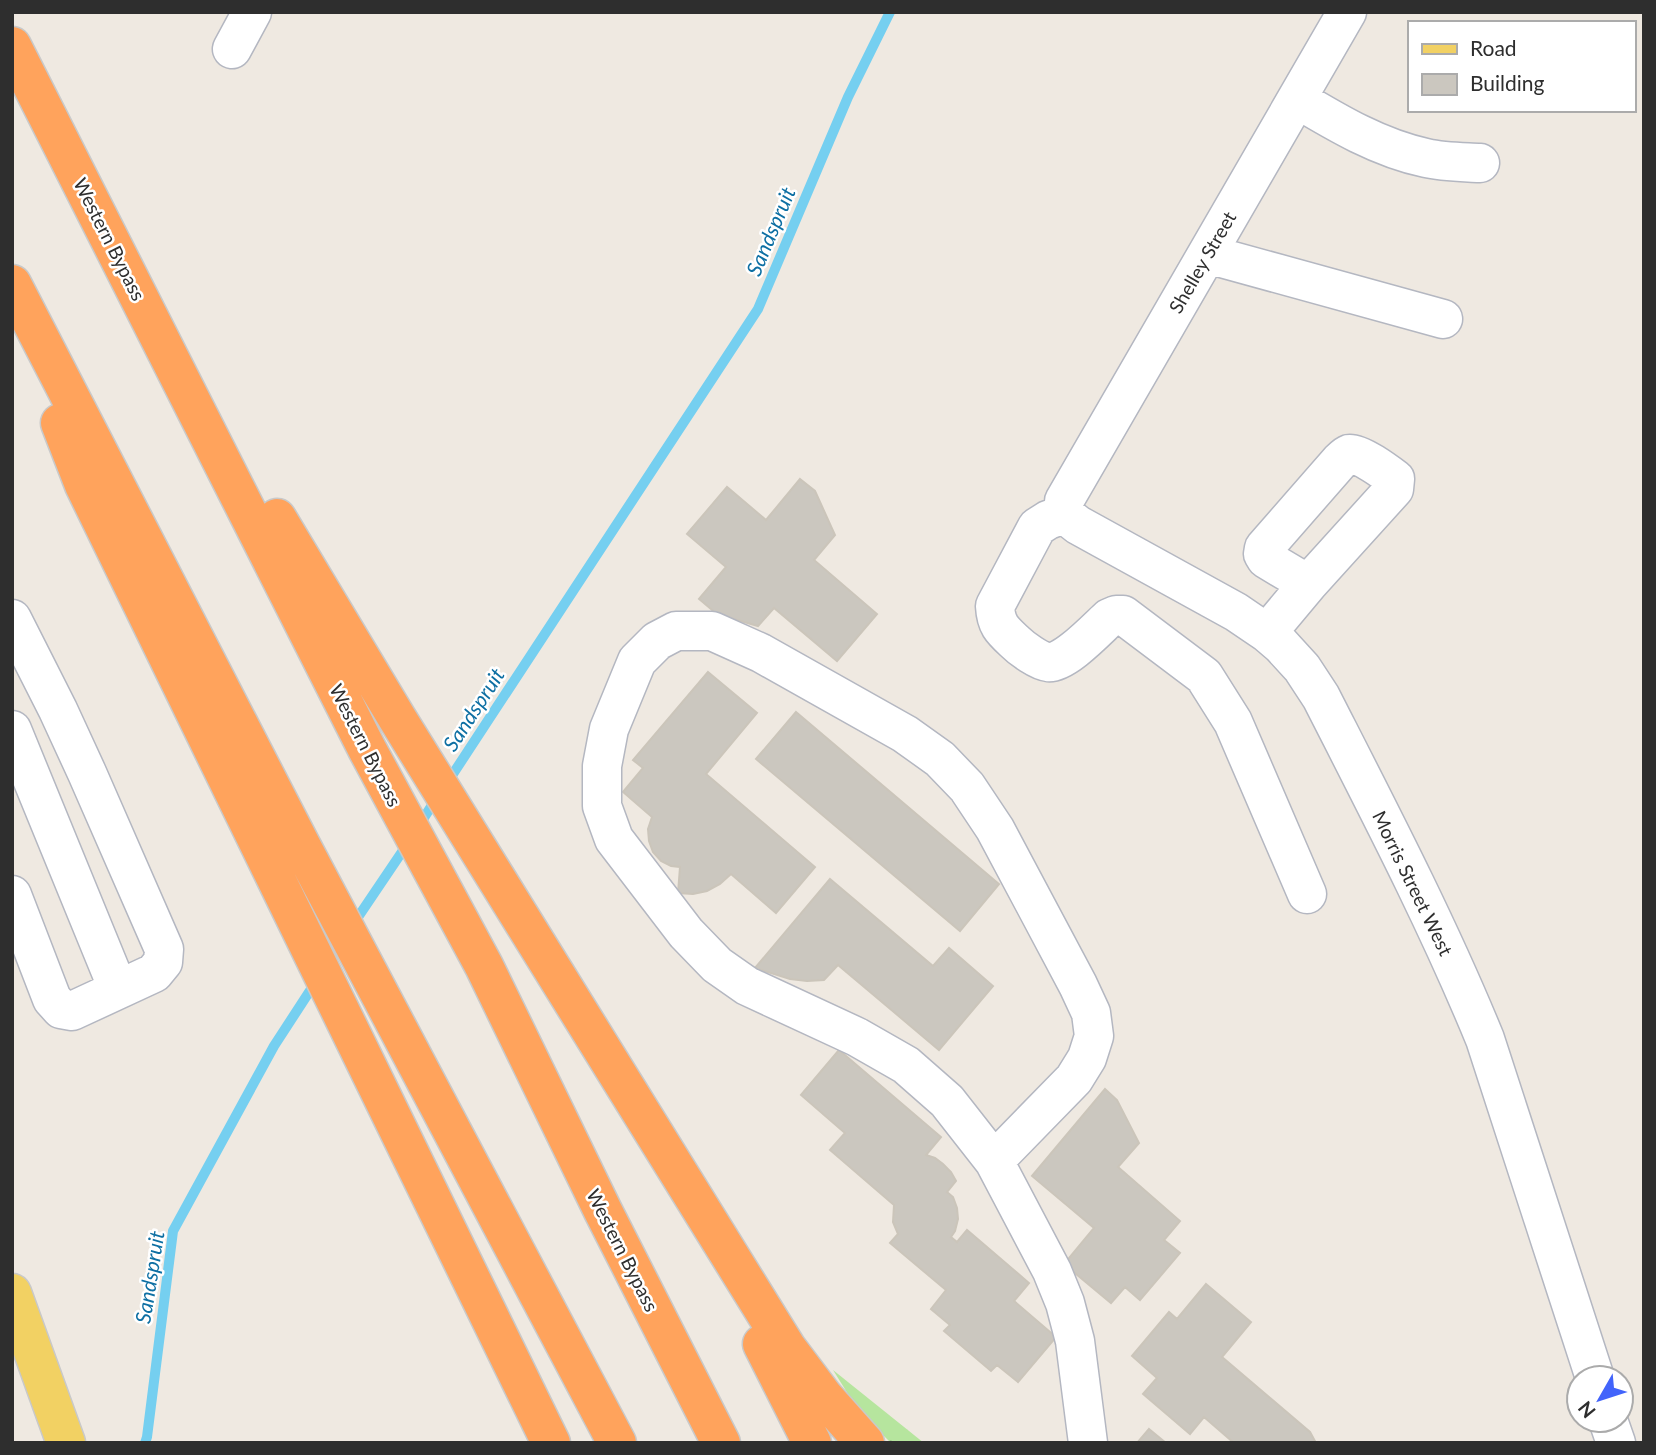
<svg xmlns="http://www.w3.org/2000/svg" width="1656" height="1455" font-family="Lato,sans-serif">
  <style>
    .grass { fill: url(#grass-tufts) }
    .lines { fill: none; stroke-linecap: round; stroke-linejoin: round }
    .stream { stroke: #75cff0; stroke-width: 10 }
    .building { fill: #cbc7bf; stroke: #cbc5ba; stroke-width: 2 }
    .minor-casing { stroke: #b4b7c1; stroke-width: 41 }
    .major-casing { stroke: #c9c9c9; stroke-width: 41 }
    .highway-casing { stroke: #c9c9c9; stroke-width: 41 }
    .minor { stroke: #fff; stroke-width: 38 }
    .major { stroke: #f2d163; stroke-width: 38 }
    .highway { stroke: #ffa35c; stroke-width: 38 }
    .labels { text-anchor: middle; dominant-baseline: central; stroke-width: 5; stroke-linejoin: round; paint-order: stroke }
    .street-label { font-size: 19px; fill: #2e2e2e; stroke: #fff }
    .water-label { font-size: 21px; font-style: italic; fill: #0d6fa3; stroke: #fff }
  </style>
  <defs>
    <pattern id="grass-tufts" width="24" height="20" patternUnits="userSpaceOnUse" patternTransform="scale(1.75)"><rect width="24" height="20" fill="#b6e59e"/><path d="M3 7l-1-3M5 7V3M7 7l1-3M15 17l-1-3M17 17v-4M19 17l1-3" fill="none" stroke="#9dc588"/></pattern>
  </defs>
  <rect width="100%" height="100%" fill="#efe9e1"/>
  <path class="grass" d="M833 1370 924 1443H891L858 1410Z"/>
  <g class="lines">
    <path class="stream" d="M447 783 758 309 848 97 890 12
      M418 827 436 799
      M352 926 408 843
      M145 1443 147 1437 173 1231 274 1046 315 983"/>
  </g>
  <path class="building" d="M800 479 815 491 835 535 814 560 877 614 837 661 774 608 758 626 717 614 699 599 726 567 687 534 727 487 766 520Z
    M708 672 757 713 706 774 815 867 776 913 731 874 720 884 707 891 693 894 678 893 680 867 671 866 661 861 653 852 649 841 648 829 652 817 623 792 643 768 633 760Z
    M796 712 999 884 960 931 756 759Z
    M830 879 933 966 949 948 993 986 939 1050 838 965 824 980 807 981 790 979 755 968Z
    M839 1050 941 1137 926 1155 935 1158 943 1164 951 1172 956 1181 947 1192 953 1197 957 1208 958 1219 955 1231 951 1237 957 1242 967 1230 1029 1283 1014 1301 1056 1337 1018 1382 997 1365 991 1371 944 1331 950 1325 931 1309 946 1290 890 1243 898 1234 893 1222 894 1205 830 1150 845 1133 801 1095Z
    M1105 1089 1117 1100 1139 1143 1118 1167 1180 1221 1164 1240 1180 1253 1140 1300 1125 1287 1111 1303 1064 1264 1094 1228 1032 1176Z
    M1206 1284 1251 1322 1222 1357 1310 1432 1316 1443H1234L1204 1417 1190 1434 1143 1394 1157 1378 1132 1356 1169 1312 1177 1319Z
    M1149 1429 1166 1443H1137Z"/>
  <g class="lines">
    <g class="minor-casing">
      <path id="minor" d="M232 49 252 12
        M1297 99C1337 123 1379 148 1426 158 1443 162 1463 162 1480 163
        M1207 254 1443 319
        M1064 514 1078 525 1236 612 1267 633 1281 645 1302 668 1321 697C1378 809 1437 922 1485 1039L1595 1378
        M1064 514 1048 520 1037 527 995 606C996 625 1002 630 1015 642 1022 649 1039 661 1048 662 1063 665 1097 629 1109 618L1116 615H1123L1204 676 1233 722 1307 894
        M1064 514V501L1347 12
        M12 619 58 710 87 773 164 949 163 962 154 973 72 1011 61 1009 52 999 12 895
        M1267 633 1308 584 1394 489 1395 479C1387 473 1359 452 1349 454 1346 455 1342 459 1340 461L1264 548 1263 554 1266 559 1308 584
        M12 730 118 989
        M994 1161 1074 1079 1087 1058 1094 1036 1091 1013 1078 985 995 829 967 787 940 759 905 734 761 653 712 631H676L657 641 637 661 609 729 602 766V806L614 839 686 933 717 965 747 986 857 1037 906 1065 947 1101 994 1161 1052 1271 1065 1303 1075 1341 1088 1443
        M1608 1420 1616 1443"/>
    </g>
    <g class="major-casing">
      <path id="major" d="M12 1293 66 1443"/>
    </g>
    <g class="highway-casing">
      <path id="highway" d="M12 46 367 749 484 966 603 1211 721 1443
        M12 284 302 847 617 1443
        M60 423 84 485 551 1443
        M277 518 397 718 787 1348 824 1397 865 1443
        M762 1344 812 1443"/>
    </g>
    <use href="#minor" class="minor"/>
    <use href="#major" class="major"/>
    <use href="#highway" class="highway"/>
  </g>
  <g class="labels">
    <g class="street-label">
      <text transform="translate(110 239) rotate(63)">Western Bypass</text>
      <text transform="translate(1202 262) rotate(-60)">Shelley Street</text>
      <text transform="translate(366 745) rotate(63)">Western Bypass</text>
      <text transform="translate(1413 883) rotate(64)">Morris Street West</text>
      <text transform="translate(623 1250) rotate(63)">Western Bypass</text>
    </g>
    <g class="water-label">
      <text transform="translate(770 231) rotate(-67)">Sandspruit</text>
      <text transform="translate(473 709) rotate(-57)">Sandspruit</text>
      <text transform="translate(149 1277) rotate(-81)">Sandspruit</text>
    </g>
  </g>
  <rect width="1656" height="1455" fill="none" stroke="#2e2e2e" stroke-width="28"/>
  <rect x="1408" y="21" width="228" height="91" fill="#ffffff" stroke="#ababab" stroke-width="2"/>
  <rect x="1422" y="44" width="35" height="10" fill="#f2d163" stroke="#ababab" stroke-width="2"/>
  <text x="1470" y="56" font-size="21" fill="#2e2e2e">Road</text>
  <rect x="1422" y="74" width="35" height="21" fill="#cbc7bf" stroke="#ababab" stroke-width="2"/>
  <text x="1470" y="91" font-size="21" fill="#2e2e2e">Building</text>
  <g transform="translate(1600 1399) rotate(231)"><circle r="33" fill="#ffffff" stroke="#ababab" stroke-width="2"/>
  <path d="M0-5L12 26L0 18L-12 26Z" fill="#4264fb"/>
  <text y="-10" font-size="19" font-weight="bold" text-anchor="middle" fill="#2e2e2e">N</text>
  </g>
</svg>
